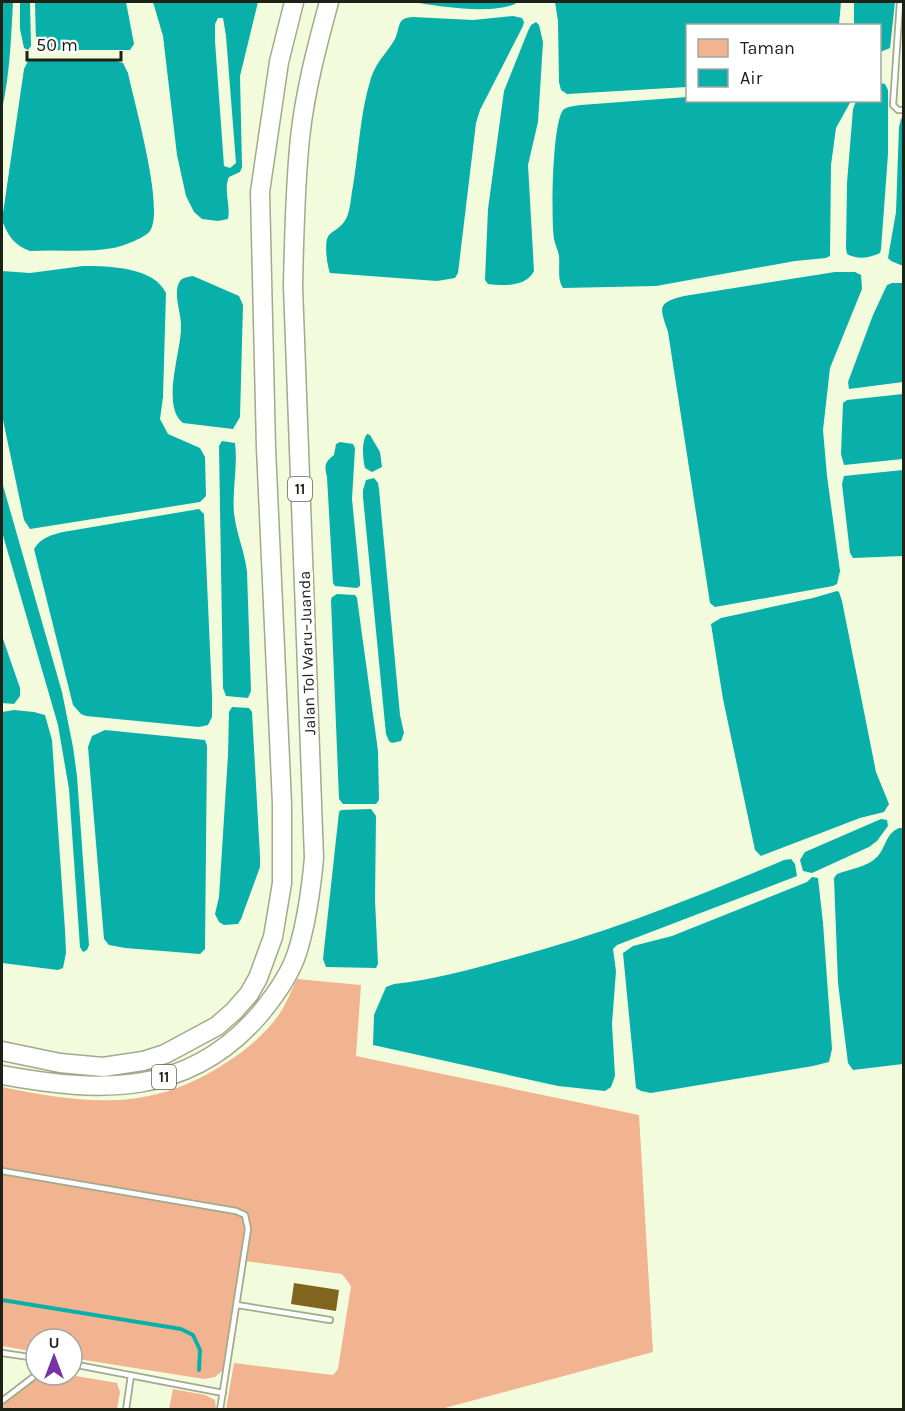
<svg xmlns="http://www.w3.org/2000/svg" width="905" height="1411" font-family="Karla,sans-serif">
  <style>
    .green { fill: #f2b490 }
    .water { fill: #09b0aa; fill-rule: evenodd }
    .lines { fill: none; stroke-linecap: round; stroke-linejoin: round }
    .stream { stroke: #09b0aa; stroke-width: 4 }
    .building { fill: #81651e }
    .lane-casing { stroke: #a1aa8c; stroke-width: 8 }
    .highway-casing { stroke: #a1aa8c; stroke-width: 21 }
    .lane { stroke: #fff; stroke-width: 4.5 }
    .highway { stroke: #fff; stroke-width: 18 }
    .labels { text-anchor: middle; dominant-baseline: central; stroke-width: 6; stroke-linejoin: round; paint-order: stroke }
    .shield { fill: #fff; stroke: #62645b; stroke-width: 1.5 }
    .shield-label { font-size: 15px; font-weight: bold; fill: #1e2115 }
    .street-label { font-size: 16px; fill: #1e2115; stroke: #fff }
  </style>
  <rect width="100%" height="100%" fill="#f2fcdc"/>
  <path class="green" d="M297 979 361 985 356 1056 639 1115 653 1352 441 1409H226L234 1363 333 1375 338 1369 351 1286 342 1274 244 1261 227 1367 215 1377 204 1379 72 1358V1339H36V1352L2 1346V1087C86 1104 151 1113 227 1062 246 1050 265 1034 278 1016 286 1005 291 991 297 979Z
    M42 1375H70L117 1383 120 1392 117 1409 2 1410C5 1395 27 1377 42 1375Z
    M173 1389 205 1395 215 1400 216 1409H169Z"/>
  <path class="water" d="M2 2H13C11 38 10 73 2 109Z
    M20 2H30L31 46 28 50 24 48 20 29Z
    M35 2H126L134 44 130 50H39L36 42Z
    M153 2H258L240 76 242 167 240 172 229 177C223 190 231 205 228 219L218 221 202 219 194 212 186 196 177 155 163 36ZM218 18H223L226 36 236 163 230 168 224 166 215 41V24Z
    M413 2H518C499 16 436 6 413 2Z
    M555 2H841L839 25 688 26 687 87 567 94 561 90 559 82 558 21Z
    M854 2H895L890 48 880 52V26L854 25Z
    M513 16 522 18 524 22 523 26 480 110 476 123 458 273 455 278 437 281 330 273C327 265 323 239 330 234 338 228 345 224 348 214 351 205 351 195 353 186 359 150 360 113 371 78 376 62 387 53 395 39 401 26 396 18 413 17L473 20Z
    M536 22 539 25 543 42 538 122 528 165 534 271C526 287 504 286 488 284L485 280 488 209 504 91 528 31 531 25Z
    M29 59 117 61 123 63 128 73C134 102 165 209 150 231 146 237 122 247 113 248 87 253 58 249 30 251 14 245 8 236 2 220L24 69Z
    M880 83 885 84 888 90V154L881 249 880 253C869 258 858 260 847 254L846 248 847 183 853 109 856 101 880 100Z
    M687 97 688 100 851 101 836 128 831 165 830 256 826 258 795 261 656 286 563 288C557 279 560 267 559 256 558 250 555 245 554 239 551 219 552 125 563 110 567 106 575 106 581 105Z
    M903 117 904 265 903 266 891 261 888 258 896 212 899 127 901 119Z
    M83 266C109 266 154 267 166 293L163 397 160 419 168 434 200 448 205 457 206 496 200 502 30 529 24 520 2 415V271L30 273Z
    M835 272H855L861 275 862 289 830 368 823 430 827 476 840 571 837 584 833 586 715 607 710 603 668 332C660 308 656 303 684 296Z
    M193 276 239 296 243 305 240 417 233 429 183 423C161 406 181 352 181 328 182 314 172 293 180 281 183 277 188 277 193 276Z
    M892 283H903V382L849 389 848 382 873 315 887 285Z
    M903 394V459L844 465 841 454 843 403 847 400Z
    M367 434 370 435 380 452 382 467 372 472 365 468C363 459 361 442 367 434Z
    M222 441 235 443C238 466 232 490 234 513 236 533 245 552 247 572L251 691 248 698 226 696 223 688 219 446Z
    M340 442 353 444 355 448 352 499 360 581V586L357 588 335 586 333 583 327 477C324 465 325 462 334 455L336 444Z
    M903 470V556L853 558 850 553 842 484 844 476Z
    M374 478 378 483 379 489 400 715 404 733 401 741 392 743 389 741 386 734 363 497V490L366 480Z
    M2 482 62 692 73 747 77 776 89 945 87 950 83 952 80 947 69 789 58 725 2 532Z
    M199 509 204 514 212 695V717L208 725 199 727 86 716 81 714 73 705 34 549C41 537 52 535 63 532Z
    M837 591 839 592 842 601 876 772 889 804 884 812 860 818 761 856 755 850 723 699 711 624 721 618 813 598Z
    M337 594 355 595 357 598 378 751 379 800 376 804H343L339 799 331 600 332 597Z
    M2 636 20 688V696L14 704 2 703Z
    M232 707 249 708 252 712 260 857V867L241 919 238 924 224 925 219 922 215 914 219 897 228 755 229 712Z
    M14 710 34 712 45 715 52 740 65 930 66 953 63 968 58 970 2 963V712Z
    M105 730 205 740 207 746 205 949 200 954 125 948 109 945 104 939 88 747 92 736Z
    M371 809 376 816 375 900 378 964 376 968 326 967 323 959 339 812 341 810Z
    M881 819 887 820 888 826 877 841 869 847 812 873 803 871 800 860 805 852Z
    M899 828H903V1064L853 1070 848 1063 838 983 834 878 837 874C850 869 867 867 877 857 886 848 885 834 899 828Z
    M791 859 795 864 797 876 617 945 613 949 616 971 612 1024 615 1076 611 1087 605 1091 558 1086 373 1045 374 1015 386 987 394 984C432 980 468 970 505 960 601 935 693 899 784 860Z
    M812 877 818 878 823 923 832 1049 829 1062 813 1066 651 1093 641 1091 636 1088 623 953 633 946 672 936 807 882Z"/>
  <g class="lines">
    <path class="stream" d="M2 1300 181 1329 193 1335 200 1350 199 1370"/>
  </g>
  <path class="building" d="M294 1283 339 1290 336 1311 291 1304Z"/>
  <g class="lines">
    <g class="lane-casing">
      <path id="lane" d="M900 2 893 105 898 110H904
        M2 1171 236 1211 245 1215 248 1229 220 1410
        M237 1305 330 1320
        M2 1353 36 1358
        M72 1364 223 1393
        M2 1401 36 1375
        M126 1410 131 1375"/>
    </g>
    <g class="highway-casing">
      <path id="highway" d="M2 1051 60 1063 103 1067 143 1061 165 1054 217 1026 234 1011 249 994 258 978 273 937 282 883V804L266 448 260 192 279 62 294 2
        M2 1075C100 1093 188 1097 259 1015 274 997 290 975 297 953 307 922 311 890 314 858L293 286C294 236 295 187 300 138 305 91 317 46 329 2"/>
    </g>
    <use href="#lane" class="lane"/>
    <use href="#highway" class="highway"/>
  </g>
  <g class="labels">
    <g class="shield">
      <rect x="288" y="477" width="24" height="24" rx="4.5"/>
      <rect x="152" y="1065" width="24" height="24" rx="4.5"/>
    </g>
    <g class="shield-label">
      <text x="300" y="489">11</text>
      <text x="164" y="1077">11</text>
    </g>
    <g class="street-label">
      <text transform="translate(307 653) rotate(-92)">Jalan Tol Waru–Juanda</text>
    </g>
  </g>
  <rect width="905" height="1411" fill="none" stroke="#1e2115" stroke-width="6"/>
  <rect x="686" y="24" width="195" height="78" fill="#ffffff" stroke="#a5a6a1" stroke-width="1.5"/>
  <rect x="698" y="39" width="30" height="18" fill="#f2b490" stroke="#a5a6a1" stroke-width="1.5"/>
  <text x="740" y="54" font-size="18" fill="#1e2115">Taman</text>
  <rect x="698" y="69" width="30" height="18" fill="#09b0aa" stroke="#a5a6a1" stroke-width="1.5"/>
  <text x="740" y="84" font-size="18" fill="#1e2115">Air</text>
  <g transform="translate(54 1357)"><circle r="28" fill="#ffffff" stroke="#a5a6a1" stroke-width="1.5"/>
  <path d="M0-4.5L10 22L0 15L-10 22Z" fill="#7632a6"/>
  <text y="-9" font-size="16" font-weight="bold" text-anchor="middle" fill="#1e2115">U</text>
  </g>
  <path d="M27 51v9h94v-9" fill="none" stroke="#1e2115" stroke-width="3"/>
  <text x="36" y="51" font-size="18" fill="#1e2115" stroke="#ffffff" stroke-width="4.5" paint-order="stroke">50 m</text>
</svg>
